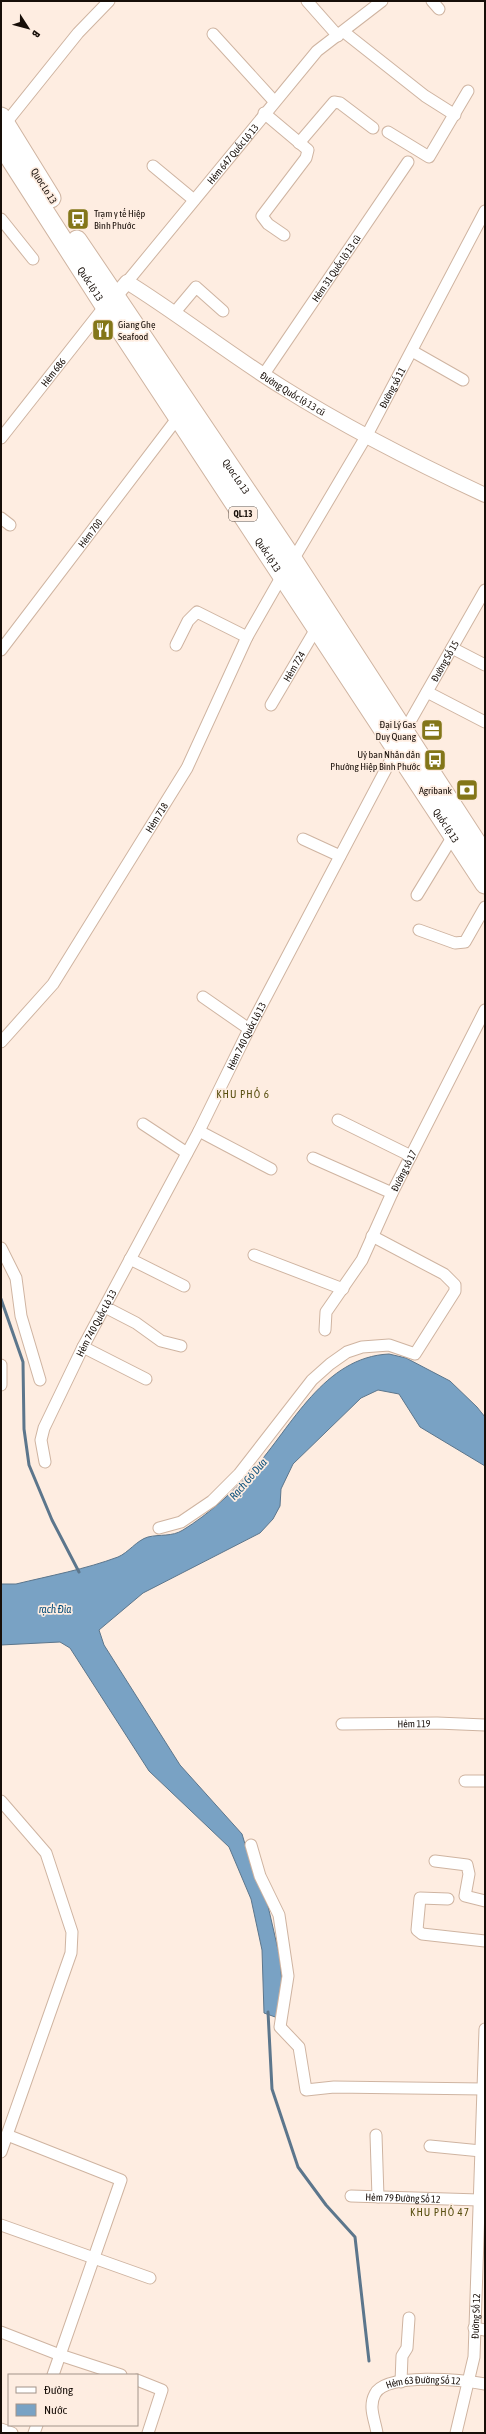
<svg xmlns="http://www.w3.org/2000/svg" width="486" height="2434" font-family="'Asap Condensed',sans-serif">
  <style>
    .water { fill: #79a2c4; stroke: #5c768c }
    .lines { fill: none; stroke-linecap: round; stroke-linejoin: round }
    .stream { stroke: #5c768c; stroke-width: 3 }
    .minor-casing { stroke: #cfb4a1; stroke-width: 13 }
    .tertiary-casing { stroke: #cfb4a1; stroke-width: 16 }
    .trunk-casing { stroke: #cfb4a1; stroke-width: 21 }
    .minor { stroke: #fff; stroke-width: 11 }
    .tertiary { stroke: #fff; stroke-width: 14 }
    .trunk { stroke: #fff; stroke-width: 19 }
    .labels { text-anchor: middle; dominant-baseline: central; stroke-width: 3.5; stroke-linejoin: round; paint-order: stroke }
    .shield { fill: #feede1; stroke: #5c5149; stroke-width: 1 }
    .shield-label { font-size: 9px; font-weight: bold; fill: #170e08 }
    .street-label { font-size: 10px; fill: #170e08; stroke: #feede1 }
    .poi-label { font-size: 10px; fill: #170e08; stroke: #feede1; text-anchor: end }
    .neighbourhood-label { font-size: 11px; letter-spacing: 1px; fill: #584f10; stroke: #feede1 }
    .water-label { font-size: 11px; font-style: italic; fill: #074d7a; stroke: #feede1 }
  </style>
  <rect width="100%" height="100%" fill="#feede1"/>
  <path class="water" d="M389 1354 406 1358 450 1381 477 1407 485 1417V1466L420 1427 399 1394 378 1390 361 1398 293 1464 281 1489 280 1506 273 1519 260 1533 143 1593 99 1630 104 1645 180 1765 242 1834 254 1874 268 1906 280 1958 282 1984 278 2018 264 2013 262 1950 251 1899 229 1847 149 1771 70 1648 60 1642 1 1645V1584H16C49 1576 86 1569 118 1557 128 1553 137 1540 148 1537 160 1534 172 1537 183 1530 209 1514 233 1492 254 1469 292 1426 324 1357 389 1354Z"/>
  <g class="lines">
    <path class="stream" d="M1 1299 23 1362 24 1429 29 1465 52 1520 79 1572
      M268 2012 272 2089 298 2167 326 2205 355 2237 369 2361"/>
    <g class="minor-casing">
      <g id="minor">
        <path d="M307 1 338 36"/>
        <path d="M432 1 439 9"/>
        <path d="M344 32 425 96 455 115"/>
        <path d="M213 34 274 101"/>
        <path d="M264 113 308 150 306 158 262 216 268 224 284 235"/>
        <path d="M5 124 78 33 109 1"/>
        <path d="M388 132 429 157 468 91"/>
        <path d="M299 143 334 102 340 103 373 128"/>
        <path d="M153 166 194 200"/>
        <path d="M1 219 33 259"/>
        <path id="s1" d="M127 282 317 51 382 1"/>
        <path d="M175 312 196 287 223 311"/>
        <path d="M412 351 463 380"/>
        <path id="s2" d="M264 374 408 162"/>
        <path id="s3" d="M1 438 105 306"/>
        <path d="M1 518 10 525"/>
        <path id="s4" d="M293 560 367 435 485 211"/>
        <path d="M176 645 188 621 197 612 247 637"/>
        <path d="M452 648 485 665"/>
        <path id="s5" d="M1 650 179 416"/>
        <path d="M427 692 485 722"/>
        <path id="s6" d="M271 705 317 627"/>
        <path id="s7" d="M404 732 485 590"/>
        <path d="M303 839 340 856"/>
        <path d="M417 895 453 836"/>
        <path d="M419 930 455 943 465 942 485 907"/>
        <path d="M203 997 249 1029"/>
        <path id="s8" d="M1 1042 53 984 187 768 247 637 283 574"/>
        <path d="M338 1120 411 1156"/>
        <path d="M143 1124 187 1153"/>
        <path d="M199 1131 271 1169"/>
        <path d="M313 1158 392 1193"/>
        <path d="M1 1248 16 1278 21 1316 40 1380"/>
        <path d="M254 1255 343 1289"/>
        <path d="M130 1259 184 1286"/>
        <path d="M105 1307 136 1323 161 1341 181 1346"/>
        <path id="s9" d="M325 1330 326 1312 362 1260 392 1193 485 1010"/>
        <path d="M83 1347 146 1379"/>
        <path d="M1 1365V1385"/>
        <path id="s10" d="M45 1462 41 1440 44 1428 83 1347 199 1131 249 1029 396 750"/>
        <path d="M159 1528 181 1522 212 1501 239 1474 312 1380 330 1364 347 1352 362 1347 389 1345 415 1354 455 1291V1285L444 1274 372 1236"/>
        <path id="s11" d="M342 1724 437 1723 485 1725"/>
        <path d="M465 1781H485"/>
        <path d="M1 1801 46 1853 72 1932 71 1953 1 2152"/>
        <path d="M251 1845 260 1876 279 1915 288 1976 280 2027 299 2047 306 2090 334 2087 483 2089"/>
        <path d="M435 1861 467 1865 469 1874 465 1896 485 1901"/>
        <path d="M448 1899 420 1898 417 1930 422 1934 485 1941"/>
        <path d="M7 2135 121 2180 53 2375"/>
        <path d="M376 2135 378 2197"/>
        <path d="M430 2146 481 2151"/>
        <path id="s12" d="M351 2196 479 2200"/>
        <path d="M1 2225 150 2278"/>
        <path d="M474 2328 485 2330"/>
        <path d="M1 2332 60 2355 121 2375"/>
        <path d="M137 2380 162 2390 148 2433"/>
        <path d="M401 2382 402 2356 407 2348 409 2318"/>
        <path d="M1 2429 12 2433"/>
        <path d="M34 2433 37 2425"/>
        <path id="s13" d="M377 2433C375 2420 368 2407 375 2394 385 2372 464 2380 485 2384"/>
        <path id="s14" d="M456 2433 474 2357 485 2029"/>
      </g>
    </g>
    <g class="tertiary-casing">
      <g id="tertiary">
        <path id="s15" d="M116 295 127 282C180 315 229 354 282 387 347 428 416 463 485 495"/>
      </g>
    </g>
    <g class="trunk-casing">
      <g id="trunk">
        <path d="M1 117 51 198"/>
        <path id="s16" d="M1 144 105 306 485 884"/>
        <path id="s17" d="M77 240 293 560 485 856"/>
      </g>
    </g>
    <use href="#minor" class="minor"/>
    <use href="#tertiary" class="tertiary"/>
    <use href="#trunk" class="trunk"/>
  </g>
  <defs>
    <g id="bus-square" transform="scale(1.15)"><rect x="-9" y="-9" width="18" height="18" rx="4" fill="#837619" stroke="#feede1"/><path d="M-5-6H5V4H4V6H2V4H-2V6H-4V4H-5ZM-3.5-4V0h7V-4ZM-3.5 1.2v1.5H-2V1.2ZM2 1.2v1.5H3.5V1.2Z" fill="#fff"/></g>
    <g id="restaurant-square" transform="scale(1.15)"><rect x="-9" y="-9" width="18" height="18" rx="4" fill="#837619" stroke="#feede1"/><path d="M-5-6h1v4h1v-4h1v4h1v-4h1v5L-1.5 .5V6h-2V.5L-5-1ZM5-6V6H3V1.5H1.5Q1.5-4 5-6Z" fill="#fff"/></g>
    <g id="office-square" transform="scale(1.15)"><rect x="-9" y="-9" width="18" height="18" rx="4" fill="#837619" stroke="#feede1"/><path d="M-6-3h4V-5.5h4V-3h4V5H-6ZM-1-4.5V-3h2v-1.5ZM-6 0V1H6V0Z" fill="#fff"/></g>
    <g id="bank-square" transform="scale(1.15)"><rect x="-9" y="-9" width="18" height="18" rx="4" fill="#837619" stroke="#feede1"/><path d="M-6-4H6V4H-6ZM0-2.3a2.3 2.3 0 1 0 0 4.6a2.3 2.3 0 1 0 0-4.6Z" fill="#fff"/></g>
  </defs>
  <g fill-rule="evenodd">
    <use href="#bus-square" x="78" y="219"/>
    <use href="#restaurant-square" x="103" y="330"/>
    <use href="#office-square" x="432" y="730"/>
    <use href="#bus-square" x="435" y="760"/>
    <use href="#bank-square" x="467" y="790"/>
  </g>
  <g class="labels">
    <rect class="shield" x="229" y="507" width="28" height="14" rx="3"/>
    <g class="shield-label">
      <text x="243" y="514">QL.13</text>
    </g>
    <g class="street-label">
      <text stroke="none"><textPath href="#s1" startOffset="166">Hẻm 647 Quốc Lộ 13</textPath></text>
      <text transform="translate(44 186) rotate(58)">Quoc Lo 13</text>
      <text stroke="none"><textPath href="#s2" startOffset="128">Hẻm 31 Quốc lộ 13 cũ</textPath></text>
      <text stroke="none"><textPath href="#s16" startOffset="166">Quốc lộ 13</textPath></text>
      <text stroke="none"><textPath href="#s3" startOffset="84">Hẻm 686</textPath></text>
      <text stroke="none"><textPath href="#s4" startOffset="199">Đường số 11</textPath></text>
      <text stroke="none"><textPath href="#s15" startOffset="217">Đường Quốc lộ 13 cũ</textPath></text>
      <text stroke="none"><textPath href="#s17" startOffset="285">Quoc Lo 13</textPath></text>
      <text stroke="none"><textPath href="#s5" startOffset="147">Hẻm 700</textPath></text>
      <text stroke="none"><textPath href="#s16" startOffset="490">Quốc lộ 13</textPath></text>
      <text stroke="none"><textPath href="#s7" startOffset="82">Đường Số 15</textPath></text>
      <text stroke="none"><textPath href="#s6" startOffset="45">Hẻm 724</textPath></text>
      <text stroke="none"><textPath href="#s8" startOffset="274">Hẻm 718</textPath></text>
      <text stroke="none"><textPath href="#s16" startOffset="814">Quốc lộ 13</textPath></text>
      <text stroke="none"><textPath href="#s10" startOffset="476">Hẻm 740 Quốc Lộ 13</textPath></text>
      <text stroke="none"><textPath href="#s9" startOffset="180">Đường số 17</textPath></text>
      <text stroke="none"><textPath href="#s10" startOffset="152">Hẻm 740 Quốc Lộ 13</textPath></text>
      <text stroke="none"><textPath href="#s11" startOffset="72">Hẻm 119</textPath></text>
      <text stroke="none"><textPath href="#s12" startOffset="52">Hẻm 79 Đường Số 12</textPath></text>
      <text stroke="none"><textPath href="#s14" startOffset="119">Đường Số 12</textPath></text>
      <text stroke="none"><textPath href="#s13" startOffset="92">Hẻm 63 Đường Số 12</textPath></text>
    </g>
    <g class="poi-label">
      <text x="94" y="213" text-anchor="start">Trạm y tế Hiệp<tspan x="94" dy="12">Bình Phước</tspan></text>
      <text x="118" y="324" text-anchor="start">Giang Ghẹ<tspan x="118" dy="12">Seafood</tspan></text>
      <text x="416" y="724">Đại Lý Gas<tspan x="416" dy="12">Duy Quang</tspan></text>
      <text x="420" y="754">Uỷ ban Nhân dân<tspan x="420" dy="12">Phường Hiệp Bình Phước</tspan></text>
      <text x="452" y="790">Agribank</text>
    </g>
    <g class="neighbourhood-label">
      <text x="243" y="1094">KHU PHỐ 6</text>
      <text x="440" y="2212">KHU PHỐ 47</text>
    </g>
    <g class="water-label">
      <text transform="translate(248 1479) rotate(-49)">Rạch Gò Dưa</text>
      <text x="55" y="1609">rạch Đìa</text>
    </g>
  </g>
  <rect width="486" height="2434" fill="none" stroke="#170e08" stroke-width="4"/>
  <rect x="8" y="2374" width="130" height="52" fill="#feede1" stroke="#a2948a"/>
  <rect x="16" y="2387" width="20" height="6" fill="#ffffff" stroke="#a2948a"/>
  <text x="44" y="2394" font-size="12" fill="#170e08">Đường</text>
  <rect x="16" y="2404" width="20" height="12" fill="#79a2c4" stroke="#a2948a"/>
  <text x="44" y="2414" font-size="12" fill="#170e08">Nước</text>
  <g transform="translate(28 28) rotate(126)" stroke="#feede1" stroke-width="3" paint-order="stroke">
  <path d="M0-3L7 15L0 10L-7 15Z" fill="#170e08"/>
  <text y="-6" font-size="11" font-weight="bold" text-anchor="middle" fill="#170e08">B</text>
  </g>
</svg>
